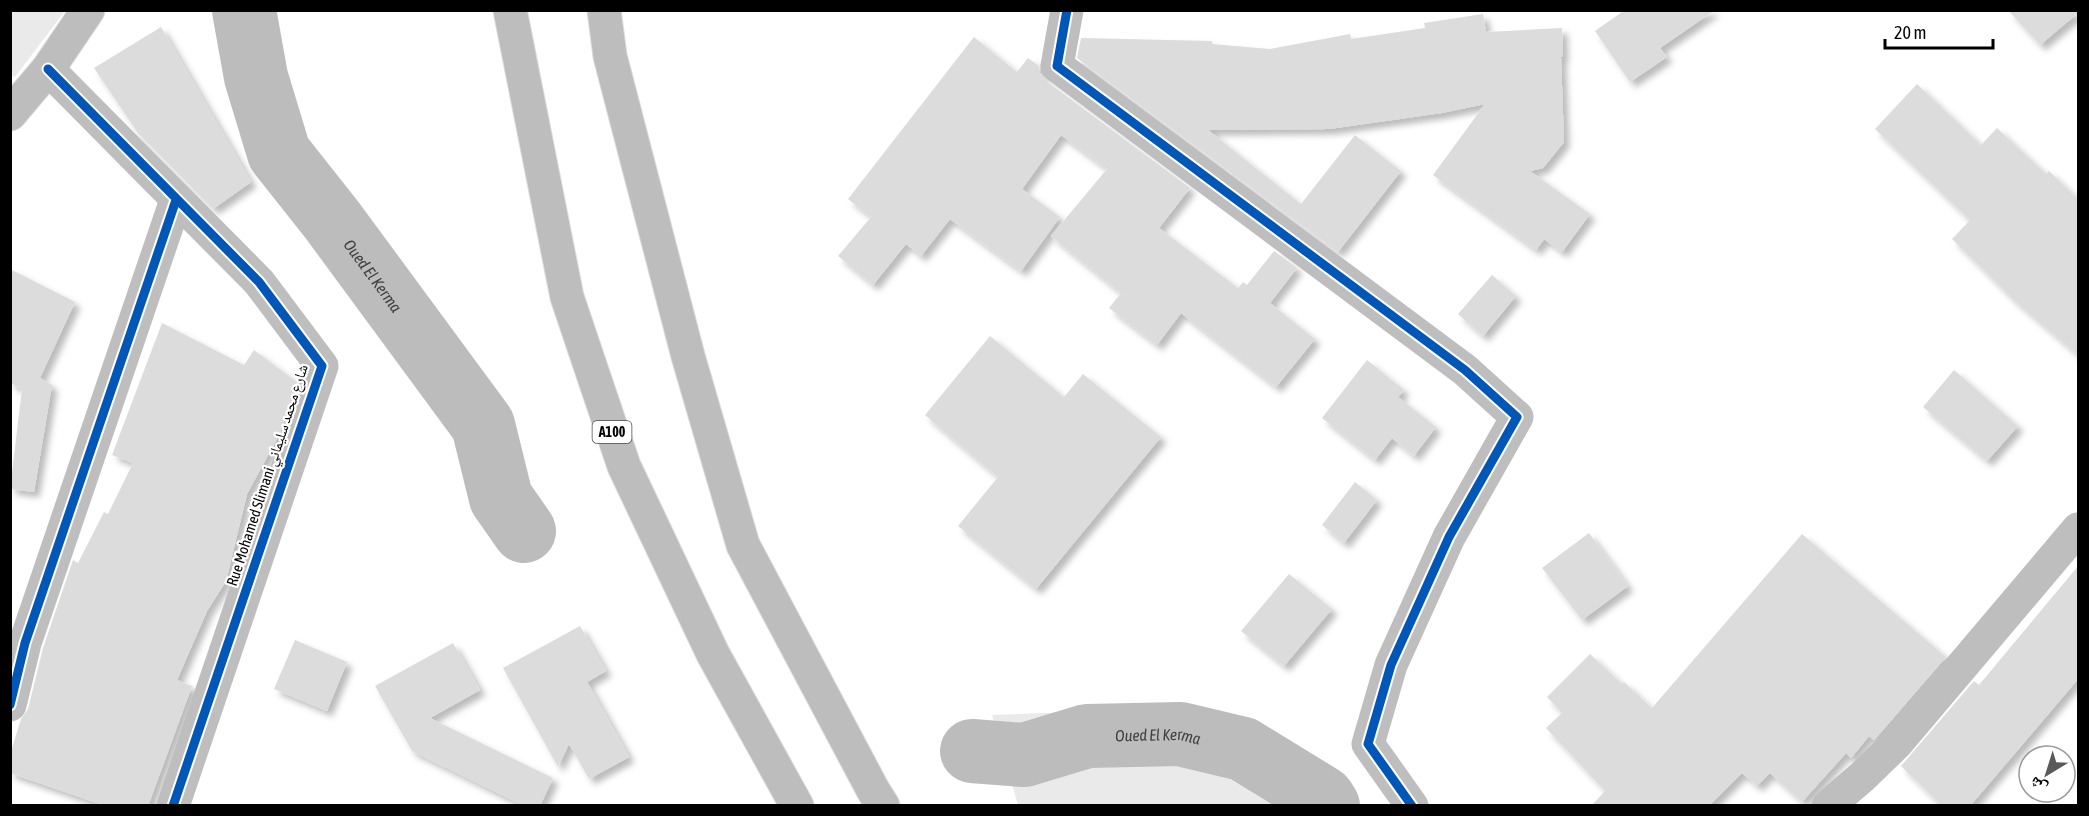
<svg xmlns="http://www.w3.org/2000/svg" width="2089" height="816" font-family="'Asap Condensed','Noto Naskh Arabic',sans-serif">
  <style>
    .green { fill: #eaeaea }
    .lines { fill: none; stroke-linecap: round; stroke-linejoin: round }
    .river { stroke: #bcbcbc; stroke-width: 64 }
    .building { fill: #dcdcdc; filter: url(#shadow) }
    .primary-casing { stroke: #dbdbdb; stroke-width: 35 }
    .motorway-casing { stroke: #dbdbdb; stroke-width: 35 }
    .minor { stroke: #bebebe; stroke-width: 33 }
    .tertiary { stroke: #bebebe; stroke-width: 33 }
    .primary { stroke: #bdbdbd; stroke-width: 33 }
    .motorway { stroke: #bdbdbd; stroke-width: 33 }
    .cycleway-casing { stroke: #fff; stroke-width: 13 }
    .cycleway { stroke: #0057b8; stroke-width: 9 }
    .labels { text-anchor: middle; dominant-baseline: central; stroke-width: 4.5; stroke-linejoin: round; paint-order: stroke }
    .shield { fill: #fff; stroke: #4c4c4c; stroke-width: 1.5 }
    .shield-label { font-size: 14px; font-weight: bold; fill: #000 }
    .street-label { font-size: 15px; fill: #000; stroke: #fff }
    .water-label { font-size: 16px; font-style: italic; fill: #404040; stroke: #fff }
  </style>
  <defs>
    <filter id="shadow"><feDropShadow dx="5.5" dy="5.5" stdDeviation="3" flood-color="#0004"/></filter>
  </defs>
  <rect width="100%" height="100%" fill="#fff"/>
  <path class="green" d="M10 11H65L15 77 11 75Z
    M1149 709 1297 754 1355 805H1018L992 715Z"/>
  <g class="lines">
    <g class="river">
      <path id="s1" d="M244 10 256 77 279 153 332 220 483 425 501 498 524 531"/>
      <path id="s2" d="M972 751 1024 755 1087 736 1180 734 1243 749 1323 798 1328 806"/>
    </g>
  </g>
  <path class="building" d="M1625 10H1715L1660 48 1667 57 1630 82 1595 31Z
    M2008 10H2079V12L2040 45Z
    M1483 14 1486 32 1562 28 1563 57H1561L1564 142 1543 168 1530 171 1590 214 1562 252 1544 239 1536 250 1433 175 1485 104 1442 113 1329 129 1208 130 1301 204 1355 135 1401 171 1338 252 1077 58 1081 38 1212 41V44L1270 49 1350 34 1351 39 1425 28 1424 23Z
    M161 27 251 182 213 209 138 133 94 68Z
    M974 37 1017 72 1028 58 1039 66 1040 73 1046 81 1190 188 1159 228 1238 288 1243 282 1247 285 1274 251 1297 268 1270 303 1315 339 1276 387 1181 313 1157 345 1109 308 1121 293 1051 236 1107 169 1061 135 1022 189 1060 217 1021 271 950 219 921 256 906 244 873 285 838 256 871 217 848 199Z
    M1917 84 1981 145 1997 128 2046 174 2049 171 2079 200V356L2015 301 1952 239 1970 220 1875 129Z
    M10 269 75 302 40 378 52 385 34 492 10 489 22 389 10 383Z
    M1492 275 1516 296 1483 336 1458 314Z
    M162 323 244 365 254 350 297 382 280 433 247 494 226 581 207 611 177 680 192 686 148 806H106L10 773V755L21 719 28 709 43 648 73 560 78 563 104 512 108 514 133 463 112 455Z
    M990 336 1064 397 1083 374 1161 437 1036 589 958 526 998 477 925 415Z
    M1367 360 1404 390 1398 397 1436 427 1414 456 1392 438 1375 460 1322 418Z
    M1954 370 2018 426 1987 461 1923 407Z
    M1355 482 1377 500 1344 543 1322 525Z
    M1589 533 1628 586 1582 620 1542 568Z
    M1802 534 1946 657 1882 731 1874 740 1869 736 1851 758 1846 753 1802 802 1770 773 1757 786 1742 773 1709 806H1591L1605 791 1546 728 1562 713 1547 697 1590 654 1622 684 1624 682 1652 708Z
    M2079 565V678L1970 806H1942L1901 766 1974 681 1979 685Z
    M1289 574 1332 609 1284 666 1241 631Z
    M580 626 606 671 587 682 629 757 589 779 569 744 558 767 503 668Z
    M295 640 347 662 327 711 274 689Z
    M453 643 480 690 430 718 553 778 540 806H525L412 751 375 686Z"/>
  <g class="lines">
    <g class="primary-casing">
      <path id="primary" d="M10 114 48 69 88 10"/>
    </g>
    <g class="motorway-casing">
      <path id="motorway" d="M510 10 567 297 624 466 713 654 797 806
        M604 10 610 56 688 356 743 545 873 790 883 806"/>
    </g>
    <path class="minor" d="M1067 10 1057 66 1465 370 1517 417 1449 537 1391 665 1368 744 1412 806
      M10 705 25 643 176 200
      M1828 806 1862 777 1896 744 2078 529"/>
    <path class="tertiary" d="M48 69 259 282 322 366 173 806"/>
    <use href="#primary" class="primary"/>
    <use href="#motorway" class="motorway"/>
    <g class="cycleway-casing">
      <path id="cycleway" d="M1067 10 1057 66 1465 370 1517 417 1449 537 1391 665 1368 744 1412 806
        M48 69 259 282 322 366 173 806
        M10 705 25 643 176 200"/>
    </g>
    <use href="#cycleway" class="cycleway"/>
  </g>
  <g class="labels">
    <rect class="shield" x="592.5" y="421" width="39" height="22" rx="4.5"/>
    <g class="shield-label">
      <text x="612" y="432">A100</text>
    </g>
    <g class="street-label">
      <text transform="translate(267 475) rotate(-72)">Rue Mohamed Slimani شارع محمد سليماني</text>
    </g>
    <g class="water-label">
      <text stroke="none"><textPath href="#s1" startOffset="302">Oued El Kerma</textPath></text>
      <text stroke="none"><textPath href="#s2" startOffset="189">Oued El Kerma</textPath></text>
    </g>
  </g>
  <rect width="2089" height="816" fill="none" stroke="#000000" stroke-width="24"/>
  <g transform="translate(2047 774) rotate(218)"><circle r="28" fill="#ffffff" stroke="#999999" stroke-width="1.5"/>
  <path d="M0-4.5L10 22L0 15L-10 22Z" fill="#595959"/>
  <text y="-9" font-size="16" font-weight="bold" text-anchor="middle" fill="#000000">ش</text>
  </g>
  <path d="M1885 39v9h108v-9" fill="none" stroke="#000000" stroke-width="3"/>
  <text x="1894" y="39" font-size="18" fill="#000000" stroke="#ffffff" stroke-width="4.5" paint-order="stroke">20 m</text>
</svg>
